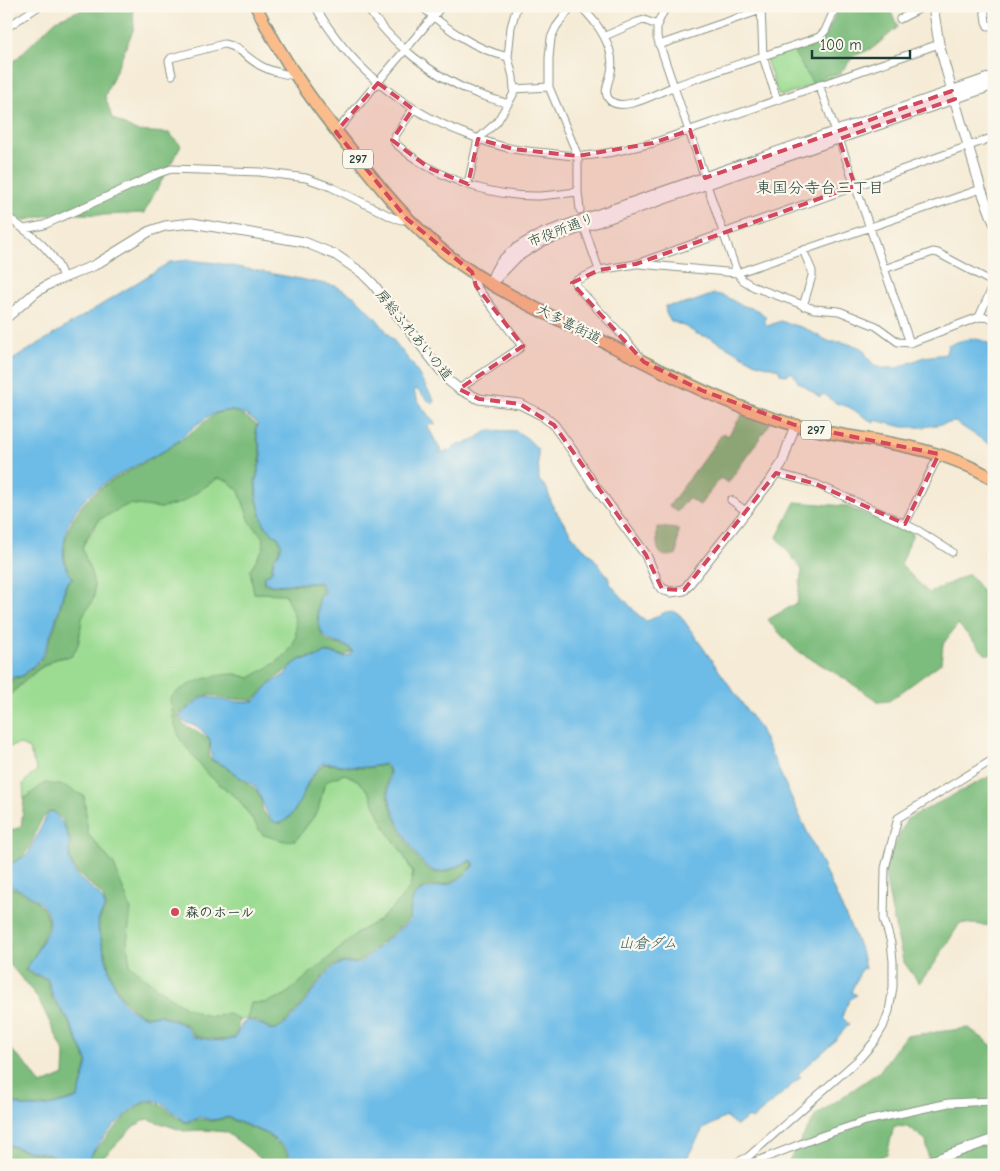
<svg xmlns="http://www.w3.org/2000/svg" width="1000" height="1171" font-family="'Comic Neue','Klee One',sans-serif">
  <style>
    .green { fill: #9bdc92; stroke: #5d8c63 }
    .forest { fill: #7cbc7c; stroke: #4e7c58 }
    .water { fill: #6dbce7; stroke: #467c8e }
    .lines { fill: none; stroke-linecap: round; stroke-linejoin: round }
    .minor-casing { stroke: #8a9485; stroke-width: 9 }
    .tertiary-casing { stroke: #8a9485; stroke-width: 11 }
    .trunk-casing { stroke: #8a9485; stroke-width: 14 }
    .minor { stroke: #fff; stroke-width: 7 }
    .tertiary { stroke: #fff; stroke-width: 9 }
    .trunk { stroke: #fabc8b; stroke-width: 11 }
    .marked { fill: #d1495b; fill-opacity: 0.2; stroke: #d1495b; stroke-width: 4; stroke-dasharray: 10 6; stroke-linejoin: round }
    .poi-dot { fill: #d1495b; stroke: #fbf7ec; stroke-width: 2 }
    .labels { text-anchor: middle; dominant-baseline: central; stroke-width: 4.5; stroke-linejoin: round; paint-order: stroke }
    .shield { fill: #fbf7ec; stroke: #61756b; stroke-width: 1 }
    .shield-label { font-size: 12px; font-weight: bold; fill: #1f3d34 }
    .street-label { font-size: 14px; fill: #1f3d34; stroke: #fbf7ec }
    .poi-label { font-size: 14px; font-weight: bold; fill: #1f3d34; stroke: #fbf7ec; text-anchor: start }
    .water-label { font-size: 15px; font-style: italic; fill: #325d61; stroke: #fbf7ec }
    .quarter-label { font-size: 16px; fill: #1f3d34; stroke: #fbf7ec }
  </style>
  <rect width="100%" height="100%" fill="#fbf7ec"/>
  <filter id="ink" filterUnits="userSpaceOnUse"><feTurbulence type="fractalNoise" baseFrequency=".02" numOctaves="2"/><feDisplacementMap in="SourceGraphic" scale="10" xChannelSelector="R" yChannelSelector="G"/><feConvolveMatrix kernelMatrix="1 2 1 2 8 2 1 2 1" color-interpolation-filters="sRGB"/></filter>
  <filter id="wash" filterUnits="userSpaceOnUse"><feTurbulence type="fractalNoise" baseFrequency=".0096" numOctaves="4" result="noise"/><feDisplacementMap in="SourceGraphic" scale="20" xChannelSelector="R" yChannelSelector="G"/><feGaussianBlur stdDeviation="1.12" result="paint"/><feColorMatrix in="noise" values="0 0 0 0 0 0 0 0 0 0 0 0 0 0 0 0 0 1.4 0 .05"/><feComposite in="paint" operator="in"/></filter>
  <g filter="url(#wash)">
    <rect width="100%" height="100%" fill="#f5ebd6"/>
    <path class="green" d="M821 39 842 74 781 96 778 94 766 59Z
      M218 478 228 481 239 491 250 521 262 536 264 547 250 570 254 593 285 594C288 602 293 611 295 619 303 654 274 663 250 678L236 674 170 699 206 773 239 800 263 835 296 840 318 811 324 785 330 779 345 774 359 781 369 792 386 829 403 854 413 873 410 887 395 906 378 921 360 931 285 996 265 1003H252L247 1019 239 1020 228 1013C224 1014 218 1016 213 1016 186 1015 150 982 130 965L127 943 130 910 114 865 88 834 84 796 45 783 24 799 23 783 37 770 29 749 19 744 6 748V701L12 693 39 669 56 659 72 656C82 640 79 634 82 618 84 610 92 605 94 597 97 581 86 563 82 547L100 519 129 504 161 508 181 503Z"/>
    <path class="forest" d="M90 6H130L133 9 134 28 105 96 112 118 136 131 169 133 181 145 144 213 103 215 60 213 21 221 6 210V69L56 20Z
      M839 6H888L898 27 873 48 854 56 841 72 827 75 813 84 792 49 825 37Z
      M224 411 238 412 257 425 255 430 261 456 255 481 256 498 264 525 278 538 281 545 278 553 273 558 271 572 264 576 263 583 272 586 319 583 324 592 319 595C317 609 314 634 330 642 338 645 346 645 352 651L344 656 335 653 325 652 318 656 300 659 269 684 254 700 224 699 211 695 202 696 178 715 183 724 210 739 209 757 212 761 224 766 255 789 260 797 263 811 270 820 277 823H282L289 818 295 811 310 780 323 764C336 764 350 768 364 768 370 768 378 766 384 765L389 770C387 781 386 790 389 800 393 818 419 875 439 873 448 873 463 864 472 861L474 865C466 872 459 879 449 883 444 885 438 885 433 886 414 889 409 901 409 919L359 962C349 963 342 960 333 966 319 975 289 1031 272 1029 269 1028 265 1025 262 1024 257 1021 252 1020 247 1019L251 1003H265L285 995 360 931 378 921 395 906 410 887 413 873 403 854 386 829 369 792 359 781 345 774 330 779 324 785 318 811 296 840 284 841 263 835 239 800 206 773 180 739 174 722 170 699C181 683 216 674 235 674 240 675 245 677 250 678 274 663 302 654 295 620 293 611 288 602 285 594L254 593 250 570 264 547 262 536 250 522 239 491 228 481 218 478 181 503 161 508 129 504 100 519 91 530 82 547C86 563 97 581 94 597 92 605 84 610 82 618 79 634 82 640 72 656 67 657 61 657 56 659 40 665 16 686 6 701V683L14 678 22 677 40 661 45 653 56 623 67 583 73 579C64 567 63 553 66 539 77 487 130 474 169 448 185 438 200 425 215 414Z
      M744 412 771 422 728 483 720 478 700 505 688 498 677 512 669 506 723 433 728 436Z
      M795 502 845 506 913 533 901 565 929 593 969 574 994 605V655L985 654 958 624 943 644 941 663 889 701 879 702 842 677 796 650 767 620 797 603 802 570 777 537Z
      M657 527 678 529 677 554C654 562 657 543 657 527Z
      M994 774V926L960 923 933 966 919 983 903 961 892 912 884 869 907 819Z
      M45 783 65 786 84 796 88 834 114 865 131 910 127 943 130 965C150 982 186 1015 213 1016 218 1016 224 1014 228 1013L239 1020C238 1026 238 1032 235 1036 228 1044 203 1037 194 1036L187 1025 159 1014 148 1016 140 1014 132 1009 123 1000 112 978 99 930V920L106 907 103 897 97 890 77 874 70 859 69 850 71 843 62 819 52 810C29 823 40 857 6 864V832L21 827 24 799Z
      M6 886C23 891 55 906 46 930 43 938 37 950 33 958 30 963 26 965 25 971L47 980 52 998 68 1021 87 1062 78 1097C57 1104 25 1114 6 1097V1044L29 1068 41 1085 64 1075 65 1054 38 998 6 960V927L8 918 6 917Z
      M969 1028 994 1047V1157L991 1165H929L926 1140 908 1127 894 1126 887 1154 865 1165H786L816 1115 879 1072 905 1036Z
      M153 1101 167 1109 185 1123 199 1119 212 1121 228 1118 266 1134 284 1148 293 1165H268L249 1149 226 1132 204 1130 184 1131 148 1119 134 1126 96 1165H86L94 1151 125 1117 142 1104Z
      M6 1145 28 1152 50 1155 65 1165H32L6 1160Z"/>
    <path class="water" d="M189 260 217 263 336 286 345 291 355 297 375 317 413 365 435 402 432 404 416 389 414 392 420 405 436 424H429L428 427 442 453 449 451 458 445 472 441 489 430 516 431 527 438 538 449 539 480 547 489 552 505 567 528 577 542 592 556 608 577 611 585 641 618 646 621C658 618 669 605 680 615L760 729 853 932 862 954 865 969 862 968 851 992 857 995C848 998 845 1009 842 1017L849 1024 833 1043 798 1074 801 1077 752 1120 748 1117 737 1126 726 1117 703 1129 683 1165H295L285 1147 266 1133 228 1117 212 1120 199 1117 185 1122C178 1116 162 1101 153 1100 138 1098 102 1137 94 1150 91 1154 89 1159 86 1164L84 1165H67L51 1154 28 1151 6 1144V1098C25 1115 58 1105 78 1098L88 1062 69 1021 53 997 48 979 26 970C27 965 32 962 34 957 38 948 45 938 48 929 55 904 24 891 6 884V865L14 863 28 854 47 815 52 811C61 819 67 830 69 842 71 850 66 854 71 864 73 868 74 872 76 875 87 887 100 890 105 906L98 920V930L111 978 122 1001 131 1010 140 1015 148 1017 159 1015 186 1026 193 1037C206 1039 222 1044 235 1038L242 1024 247 1020C252 1022 257 1023 262 1025 265 1026 269 1030 272 1030 290 1032 319 977 334 967 344 960 349 965 360 963L410 920C411 887 420 891 446 885 458 882 467 873 475 865L472 860C463 863 447 872 439 872 419 873 393 814 389 797 388 787 389 779 390 770L385 764C378 765 371 767 364 767 350 767 336 763 322 763 318 769 311 776 308 782 303 793 299 806 290 816 267 839 264 796 255 787 250 782 244 780 238 776 230 769 223 764 212 760L210 739 198 727 184 722 180 715 203 697H210L225 701 247 702 255 701 269 685 284 675 294 664 300 660 318 657 325 653 335 654 344 657 350 655 353 651C348 645 340 644 332 641 315 635 318 610 320 596L325 592 320 582 272 585 264 582 265 576 272 572 274 559 279 553 282 545 279 538 264 525 257 498 256 481 262 456 256 430 258 424C248 415 237 409 224 411 205 412 183 439 167 449 136 467 89 484 72 517 67 525 66 534 64 543 62 555 64 569 72 578L66 583 55 622 44 652 39 660 22 676 13 677 6 682V364L170 262Z
      M714 294C728 295 732 302 744 306 752 308 758 309 765 316V323L768 326 780 321 804 328 830 342H842L859 347 864 350 867 357 873 364 882 368H897L924 357 946 354 948 345C967 339 975 334 994 347V447L955 422 924 427H903L875 420 874 423 849 407 836 403 824 394 820 397 798 382 794 375 791 372 786 375 780 374 779 369 756 363 711 338 697 334 686 327 671 321 666 313 665 306 689 303Z"/>
  </g>
  <g filter="url(#ink)">
    <g class="lines">
      <g class="minor-casing">
        <path id="minor" d="M315 6C349 66 402 110 466 134 481 140 497 146 513 149 524 151 536 152 548 153 558 154 568 156 578 156 603 156 629 148 653 143L939 44
          M366 6C391 44 433 76 475 93 485 97 497 100 508 104
          M421 6C447 29 474 49 508 57
          M572 6 556 27 551 38 549 58V87L578 156V192L580 210
          M580 6C597 22 616 48 611 72 610 80 603 90 608 98 613 106 624 105 632 103 647 100 661 91 675 86 722 69 771 54 819 37L825 31 836 6
          M666 6 657 25V37L705 178
          M984 6 986 22 988 26 994 25
          M761 7 763 57 777 99
          M900 19 925 6
          M6 28 39 6
          M605 36 637 22 644 20 657 25
          M659 45 761 10
          M172 75 169 61 171 58 224 44C238 46 248 59 261 66 272 72 284 74 296 76
          M819 85 836 132
          M514 89 549 87
          M413 109 395 136V143C433 177 488 197 540 196 553 195 566 193 578 192
          M336 132 442 6
          M839 139 910 343
          M468 184 478 139 497 122 513 95 514 89 513 77 508 57 511 27 517 6
          M707 185 737 273 743 280 754 287 814 309 839 311 876 326 898 342 910 343 979 317 994 318
          M6 216C28 232 56 251 63 278
          M584 227 599 270
          M24 229 44 225 157 174 171 169 260 172 306 178 331 187 394 218 402 220 407 219
          M803 250 812 271V276L803 306
          M639 264 737 273 981 189
          M884 269 933 252 938 253 994 283
          M979 317 994 284
          M640 357 619 332 576 286 575 281 599 270 636 264 994 137
          M459 389 520 348 521 345 476 286 472 273
          M776 473 816 484 897 520 919 531 952 552
          M731 500 747 512
          M905 524 939 454
          M732 1165 748 1157 860 1058 874 1042 883 1027 889 1011 893 987V961L891 943 884 919 885 868 898 818 994 759
          M747 1165 821 1136 866 1121 949 1103 994 1101"/>
      </g>
      <g class="tertiary-casing">
        <path id="tertiary" d="M933 6 939 44 952 91 981 189 994 223
          M491 284C495 258 522 243 544 233L994 76
          M491 284 517 257 543 241 994 85
          M6 318 36 292 51 283 95 265 150 231 165 226 192 223 304 242 336 255 362 273 373 284 449 381 459 389 479 399 520 404 542 415 554 425 572 450 592 482 646 555 657 581 662 589 671 592 684 590 771 480 782 463 795 425
          M920 1165 994 1139"/>
      </g>
      <g class="trunk-casing">
        <path id="trunk" d="M256 6C281 59 316 106 352 151 381 189 410 225 448 255 497 293 557 318 612 346 666 373 720 402 778 420 827 436 878 438 926 451 950 457 973 467 994 479"/>
      </g>
      <use href="#minor" class="minor"/>
      <use href="#tertiary" class="tertiary"/>
      <use href="#trunk" class="trunk"/>
    </g>
  </g>
  <path class="marked" d="M378 83 413 109 392 140 429 168 468 184 478 139 513 149 578 156 653 143 690 130 705 178 952 91 955 99 839 139 855 186 636 264 599 270 572 283 644 362 701 390 795 425 939 454 905 524 816 484 776 473 684 590 662 589 646 555 554 425 520 404 479 399 459 389 523 346 476 286 472 272 407 219 336 132Z"/>
  <circle class="poi-dot" cx="175" cy="912" r="5"/>
  <g class="labels">
    <g class="shield">
      <rect x="343" y="149.5" width="30" height="19" rx="4"/>
      <rect x="801" y="420.5" width="30" height="19" rx="4"/>
    </g>
    <g class="shield-label">
      <text x="358" y="159">297</text>
      <text x="816" y="430">297</text>
    </g>
    <g class="street-label">
      <text transform="translate(561 230) rotate(-21)">市役所通り</text>
      <text transform="translate(569 324) rotate(27)">大多喜街道</text>
      <text transform="translate(414 335) rotate(51)">房総ふれあいの道</text>
    </g>
    <g class="poi-label">
      <text x="185" y="912">森のホール</text>
    </g>
    <g class="water-label">
      <text x="648" y="943">山倉ダム</text>
    </g>
    <g class="quarter-label">
      <text x="820" y="188">東国分寺台三丁目</text>
    </g>
  </g>
  <rect width="1000" height="1171" fill="none" stroke="#fbf7ec" stroke-width="25"/>
  <path d="M812 50v8h98v-8" fill="none" stroke="#1f3d34" stroke-width="2.5"/>
  <text x="820" y="50" font-size="15" fill="#1f3d34" stroke="#fbf7ec" stroke-width="4" paint-order="stroke">100 m</text>
</svg>
